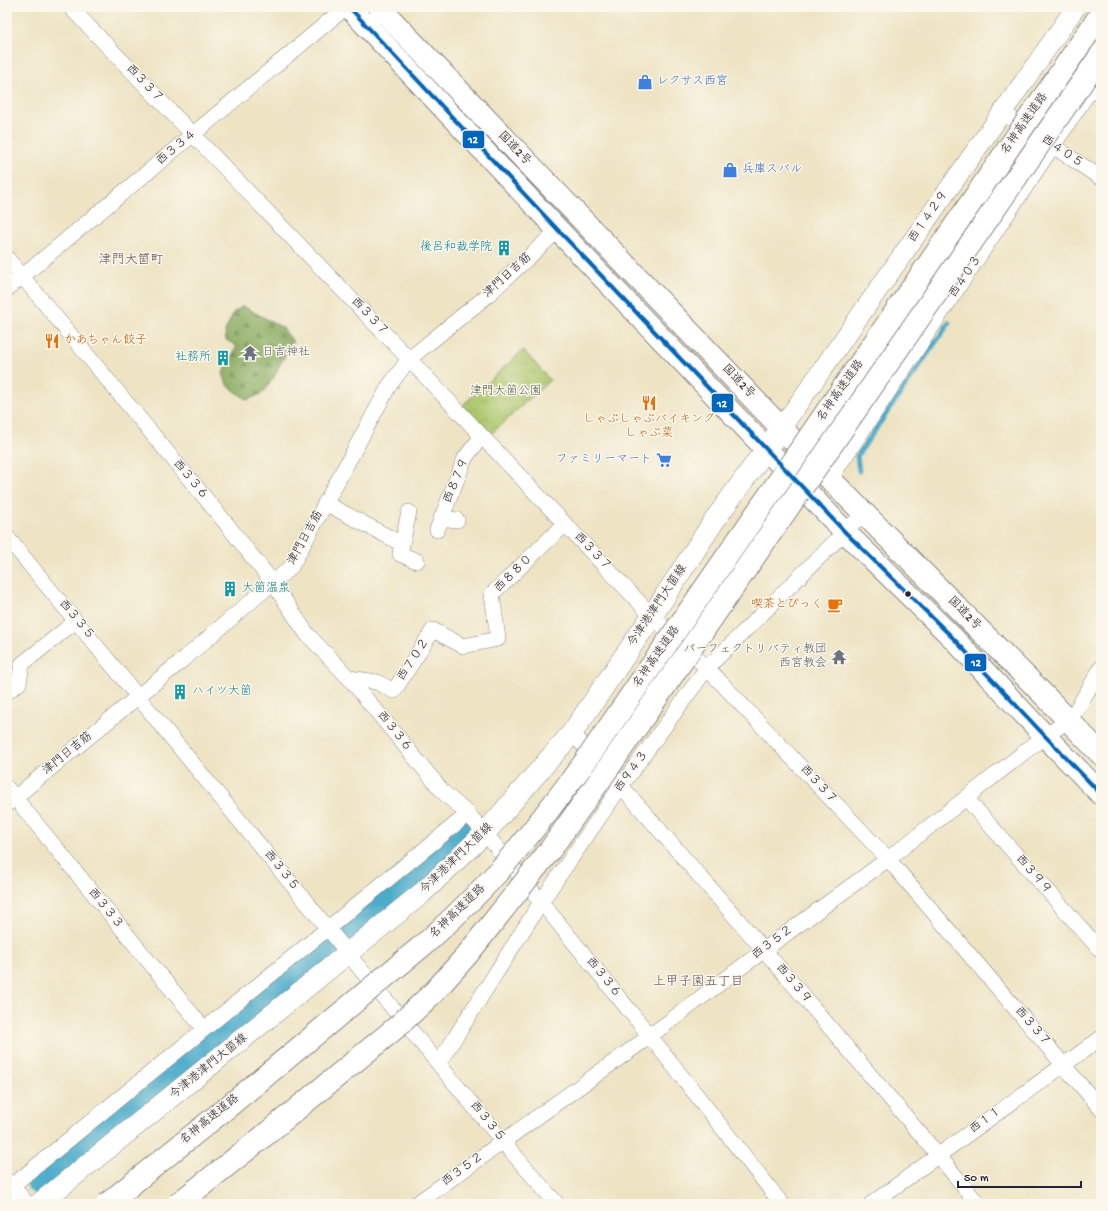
<svg xmlns="http://www.w3.org/2000/svg" width="1108" height="1211" font-family="'Gochi Hand','Klee One',sans-serif">
  <style>
    .forest { fill: url(#forest-firs); stroke: #56674e }
    .park { fill: url(#park-crowns); stroke: #687554 }
    .lines { fill: none; stroke-linecap: round; stroke-linejoin: round }
    .stream { stroke: #4bacca; stroke-width: 5 }
    .river { stroke: #4bacca; stroke-width: 30 }
    .minor-casing { stroke: #888380; stroke-width: 16 }
    .tertiary-casing { stroke: #888380; stroke-width: 20 }
    .secondary-casing { stroke: #888380; stroke-width: 22 }
    .trunk-casing { stroke: #888380; stroke-width: 24 }
    .minor { stroke: #fff; stroke-width: 15 }
    .tertiary { stroke: #fff; stroke-width: 19 }
    .secondary { stroke: #fff; stroke-width: 21 }
    .trunk { stroke: #fff; stroke-width: 22 }
    .motorway-bridge-casing { stroke: #888380; stroke-width: 24; stroke-linecap: butt }
    .motorway-bridge { stroke: #fff; stroke-width: 22 }
    .bus-1-casing { stroke: #fbf7ec; stroke-width: 7 }
    .bus-1 { stroke: #0065bd; stroke-width: 4 }
    .bus-dot { fill: #22223b; stroke: #fbf7ec; stroke-width: 1.5 }
    .labels { text-anchor: middle; dominant-baseline: central; stroke-width: 3; stroke-linejoin: round; paint-order: stroke }
    .shop-label { font-size: 12px; fill: #366cbe; stroke: #fbf7ec; text-anchor: start }
    .street-label { font-size: 12px; fill: #22223b; stroke: #fbf7ec }
    .culture-label { font-size: 12px; fill: #0d838f; stroke: #fbf7ec; text-anchor: end }
    .food-label { font-size: 12px; fill: #c56008; stroke: #fbf7ec; text-anchor: start }
    .worship-label { font-size: 12px; fill: #5b616d; stroke: #fbf7ec; text-anchor: start }
    .park-label { font-size: 12px; fill: #535c4d; stroke: #fbf7ec }
    .neighbourhood-label { font-size: 13px; fill: #624c51; stroke: #fbf7ec }
    .line-badge { stroke: #fbf7ec; stroke-width: 1.5 }
    .badge-label { font-size: 11px; text-anchor: middle; font-weight: bold; fill: #fff }
  </style>
  <defs>
    <pattern id="forest-firs" width="22" height="20" patternUnits="userSpaceOnUse"><rect width="22" height="20" fill="#8aac61"/><path d="M5 1l3.5 6h-7zM16 11l3.5 6h-7z" fill="#708c51"/></pattern>
    <pattern id="park-crowns" width="20" height="18" patternUnits="userSpaceOnUse"><rect width="20" height="18" fill="#aec86e"/><path d="M2 6a3 3 0 1 1 6 0M12 15a3 3 0 1 1 6 0" fill="none" stroke="#95ac60"/></pattern>
  </defs>
  <rect width="100%" height="100%" fill="#fbf7ec"/>
  <filter id="ink" filterUnits="userSpaceOnUse"><feTurbulence type="fractalNoise" baseFrequency=".025" numOctaves="2"/><feDisplacementMap in="SourceGraphic" scale="8" xChannelSelector="R" yChannelSelector="G"/><feConvolveMatrix kernelMatrix="1 2 1 2 8 2 1 2 1" color-interpolation-filters="sRGB"/></filter>
  <filter id="wash" filterUnits="userSpaceOnUse"><feTurbulence type="fractalNoise" baseFrequency=".012" numOctaves="4" result="noise"/><feDisplacementMap in="SourceGraphic" scale="16" xChannelSelector="R" yChannelSelector="G"/><feGaussianBlur stdDeviation="0.9" result="paint"/><feColorMatrix in="noise" values="0 0 0 0 0 0 0 0 0 0 0 0 0 0 0 0 0 1.4 0 .05"/><feComposite in="paint" operator="in"/></filter>
  <g filter="url(#wash)">
    <rect width="100%" height="100%" fill="#eee4c4"/>
    <path class="forest" d="M243 306 283 328 293 342 278 368 275 376 263 393 247 400 227 385 223 373 237 346 226 340 225 331 234 312Z"/>
    <path class="park" d="M523 350 550 380 490 435 463 405Z"/>
    <g class="lines">
      <path class="stream" d="M859 471 857 456 949 323"/>
      <path class="river" d="M41 1181 465 830"/>
    </g>
  </g>
  <g filter="url(#ink)">
    <g class="lines">
      <g class="minor-casing">
        <path id="minor" d="M70 7 409 359 652 616 707 668 888 859 1101 1109
          M1002 112 1101 178
          M7 258 225 522 273 583 307 634 349 678 444 793 468 814 485 833 650 1036 782 1204
          M7 289 346 7
          M830 479 1101 74
          M325 503 402 544
          M409 512 400 554 417 561
          M441 518 457 520
          M437 530 465 458 482 436
          M7 537 339 942 348 954 503 1142 557 1204
          M349 678 377 682 394 691 433 630 463 646 498 639 492 594 565 524
          M7 692 19 683 22 664 76 621
          M572 733 597 760
          M615 779 764 950 939 1156 978 1204
          M7 788 204 1029
          M966 798 1101 951
          M7 804 185 658 291 567 389 386 409 359 488 295 558 230
          M439 1063 541 902 621 786 707 668 864 513
          M7 1190 468 814
          M416 1204 650 1036 764 950 888 859 1045 736 1068 721 1077 709 1101 668
          M871 1204 1101 1038"/>
      </g>
      <g class="tertiary-casing">
        <path id="tertiary" d="M782 427 1076 7
          M7 1183 25 1204"/>
      </g>
      <g class="secondary-casing">
        <path id="secondary" d="M39 1204 422 893 485 833 572 733 652 616 714 521 782 427"/>
      </g>
      <g class="trunk-casing">
        <path id="trunk" d="M349 7 558 230 731 412 845 532 952 637 1045 736 1101 794
          M379 7 830 479 1041 692 1101 754"/>
      </g>
      <use href="#minor" class="minor"/>
      <use href="#tertiary" class="tertiary"/>
      <use href="#secondary" class="secondary"/>
      <use href="#trunk" class="trunk"/>
      <g class="motorway-bridge-casing">
        <path id="motorway-bridge" d="M107 1204 229 1106 428 941C451 920 474 898 496 874 528 839 556 800 585 762L1101 14
          M178 1204 259 1140 398 1026 434 992 467 955 550 850 602 777 1101 55"/>
      </g>
      <use href="#motorway-bridge" class="motorway-bridge"/>
      <g class="bus-1-casing">
        <path id="bus-1" d="M349 7 558 230 731 412 845 532 952 637 1045 736 1101 794"/>
      </g>
      <use href="#bus-1" class="bus-1"/>
    </g>
  </g>
  <defs>
    <g id="shop-bare" transform="scale(1.2)"><path d="M-5-2.5h2.3a2.7 3.5 0 0 1 5.4 0H5L5.5 6h-11ZM-1.5-2.5h3a1.5 2.3 0 0 0-3 0Z" fill="#3f7fe0" stroke="#fbf7ec" stroke-width="2.5" paint-order="stroke"/></g>
    <g id="building-bare" transform="scale(1.2)"><path d="M-4-6H4V6H1V3H-1V6H-4ZM-2.5-4.3h1.7v1.8h-1.7ZM.8-4.3h1.7v1.8H.8ZM-2.5-1h1.7V.8h-1.7ZM.8-1h1.7V.8H.8Z" fill="#0f9aa8" stroke="#fbf7ec" stroke-width="2.5" paint-order="stroke"/></g>
    <g id="restaurant-bare" transform="scale(1.2)"><path d="M-5-6h1v4h1v-4h1v4h1v-4h1v5L-1.5 .5V6h-2V.5L-5-1ZM5-6V6H3V1.5H1.5Q1.5-4 5-6Z" fill="#e8710a" stroke="#fbf7ec" stroke-width="2.5" paint-order="stroke"/></g>
    <g id="temple-bare" transform="scale(1.2)"><path d="M0-6L5-2H3V0L6.5 2.5H4V6H1.5V3h-3V6H-4V2.5H-6.5L-3 0V-2H-5Z" fill="#6b7280" stroke="#fbf7ec" stroke-width="2.5" paint-order="stroke"/></g>
    <g id="supermarket-bare" transform="scale(1.2)"><path d="M-6-5.5h2.5l.6 2H6L4.5 2H-2.5L-4.4-4H-6ZM-1.5 3.2a1.3 1.3 0 1 0 .1 0ZM3 3.2a1.3 1.3 0 1 0 .1 0Z" fill="#3f7fe0" stroke="#fbf7ec" stroke-width="2.5" paint-order="stroke"/></g>
    <g id="cafe-bare" transform="scale(1.2)"><path d="M-5.5-4.5H6V0H3Q3 3.5 0 3.5H-2.5Q-5.5 3.5-5.5 0ZM3-3.2v2h1.7v-2ZM-6 4.5H4V6H-6Z" fill="#e8710a" stroke="#fbf7ec" stroke-width="2.5" paint-order="stroke"/></g>
  </defs>
  <g fill-rule="evenodd">
    <use href="#shop-bare" x="645" y="82"/>
    <use href="#shop-bare" x="730" y="170"/>
    <use href="#building-bare" x="504" y="248"/>
    <use href="#restaurant-bare" x="52" y="341"/>
    <use href="#temple-bare" x="250" y="353"/>
    <use href="#building-bare" x="223" y="358"/>
    <use href="#restaurant-bare" x="649" y="403"/>
    <use href="#supermarket-bare" x="664" y="460"/>
    <use href="#building-bare" x="230" y="589"/>
    <use href="#cafe-bare" x="835" y="605"/>
    <use href="#temple-bare" x="839" y="657"/>
    <use href="#building-bare" x="180" y="692"/>
  </g>
  <circle class="bus-dot" cx="908" cy="594" r="3.5"/>
  <g class="labels">
    <g class="shop-label">
      <text x="657" y="82">レクサス西宮</text>
      <text x="742" y="170">兵庫スバル</text>
      <text x="652" y="460" text-anchor="end">ファミリーマート</text>
    </g>
    <g class="street-label">
      <text transform="translate(144 84) rotate(46)">西３３７</text>
      <text transform="translate(1025 124) rotate(-55)">名神高速道路</text>
      <text transform="translate(177 148) rotate(-40)">西３３４</text>
      <text transform="translate(514 149) rotate(46)">国道2号</text>
      <text transform="translate(1062 152) rotate(34)">西４０５</text>
      <text transform="translate(929 217) rotate(-55)">西１４２９</text>
      <text transform="translate(508 276) rotate(-42)">津門日吉筋</text>
      <text transform="translate(966 277) rotate(-56)">西４０３</text>
      <text transform="translate(369 317) rotate(46)">西３３７</text>
      <text transform="translate(738 382) rotate(46)">国道2号</text>
      <text transform="translate(841 391) rotate(-55)">名神高速道路</text>
      <text transform="translate(190 480) rotate(50)">西３３６</text>
      <text transform="translate(457 481) rotate(-67)">西８７９</text>
      <text transform="translate(306 538) rotate(-61)">津門日吉筋</text>
      <text transform="translate(592 552) rotate(46)">西３３７</text>
      <text transform="translate(514 574) rotate(-45)">西８８０</text>
      <text transform="translate(658 606) rotate(-56)">今津港津門大箇線</text>
      <text transform="translate(964 614) rotate(45)">国道2号</text>
      <text transform="translate(76 620) rotate(50)">西３３５</text>
      <text transform="translate(657 657) rotate(-55)">名神高速道路</text>
      <text transform="translate(414 660) rotate(-57)">西７０２</text>
      <text transform="translate(394 732) rotate(51)">西３３６</text>
      <text transform="translate(68 754) rotate(-39)">津門日吉筋</text>
      <text transform="translate(632 772) rotate(-54)">西９４３</text>
      <text transform="translate(818 785) rotate(47)">西３３７</text>
      <text transform="translate(457 859) rotate(-44)">今津港津門大箇線</text>
      <text transform="translate(281 871) rotate(51)">西３３５</text>
      <text transform="translate(1033 875) rotate(49)">西３９９</text>
      <text transform="translate(105 909) rotate(51)">西３３３</text>
      <text transform="translate(458 912) rotate(-44)">名神高速道路</text>
      <text transform="translate(773 943) rotate(-37)">西３５２</text>
      <text transform="translate(603 978) rotate(51)">西３３６</text>
      <text transform="translate(793 984) rotate(50)">西３３９</text>
      <text transform="translate(1032 1027) rotate(49)">西３３７</text>
      <text transform="translate(209 1067) rotate(-39)">今津港津門大箇線</text>
      <text transform="translate(210 1120) rotate(-39)">名神高速道路</text>
      <text transform="translate(986 1121) rotate(-36)">西１１</text>
      <text transform="translate(487 1122) rotate(51)">西３３５</text>
      <text transform="translate(463 1170) rotate(-36)">西３５２</text>
    </g>
    <g class="culture-label">
      <text x="492" y="248">後呂和裁学院</text>
      <text x="211" y="358">社務所</text>
      <text x="242" y="589" text-anchor="start">大箇温泉</text>
      <text x="192" y="692" text-anchor="start">ハイツ大箇</text>
    </g>
    <g class="food-label">
      <text x="64" y="341">かあちゃん餃子</text>
      <text x="649" y="420" text-anchor="middle">しゃぶしゃぶバイキング<tspan x="649" dy="14">しゃぶ菜</tspan></text>
      <text x="823" y="605" text-anchor="end">喫茶とぴっく</text>
    </g>
    <g class="worship-label">
      <text x="262" y="353">日吉神社</text>
      <text x="827" y="650" text-anchor="end">パーフェクトリバティ教団<tspan x="827" dy="14">西宮教会</tspan></text>
    </g>
    <g class="park-label">
      <text x="506" y="392">津門大箇公園</text>
    </g>
    <g class="neighbourhood-label">
      <text x="131" y="260">津門大箇町</text>
      <text x="698" y="982">上甲子園五丁目</text>
    </g>
  </g>
  <g class="line-badge">
    <rect x="462" y="130" width="23" height="19" rx="4" fill="#0065bd"/>
    <rect x="711" y="393" width="23" height="20" rx="4" fill="#0065bd"/>
    <rect x="964" y="653" width="23" height="19" rx="4" fill="#0065bd"/>
  </g>
  <g class="badge-label">
    <text x="473" y="143">12</text>
    <text x="722" y="407">12</text>
    <text x="976" y="666">12</text>
  </g>
  <rect width="1108" height="1211" fill="none" stroke="#fbf7ec" stroke-width="24"/>
  <path d="M958 1181v6h123v-6" fill="none" stroke="#22223b" stroke-width="2"/>
  <text x="964" y="1181" font-size="12" fill="#22223b" stroke="#fbf7ec" stroke-width="3" paint-order="stroke">50 m</text>
</svg>
